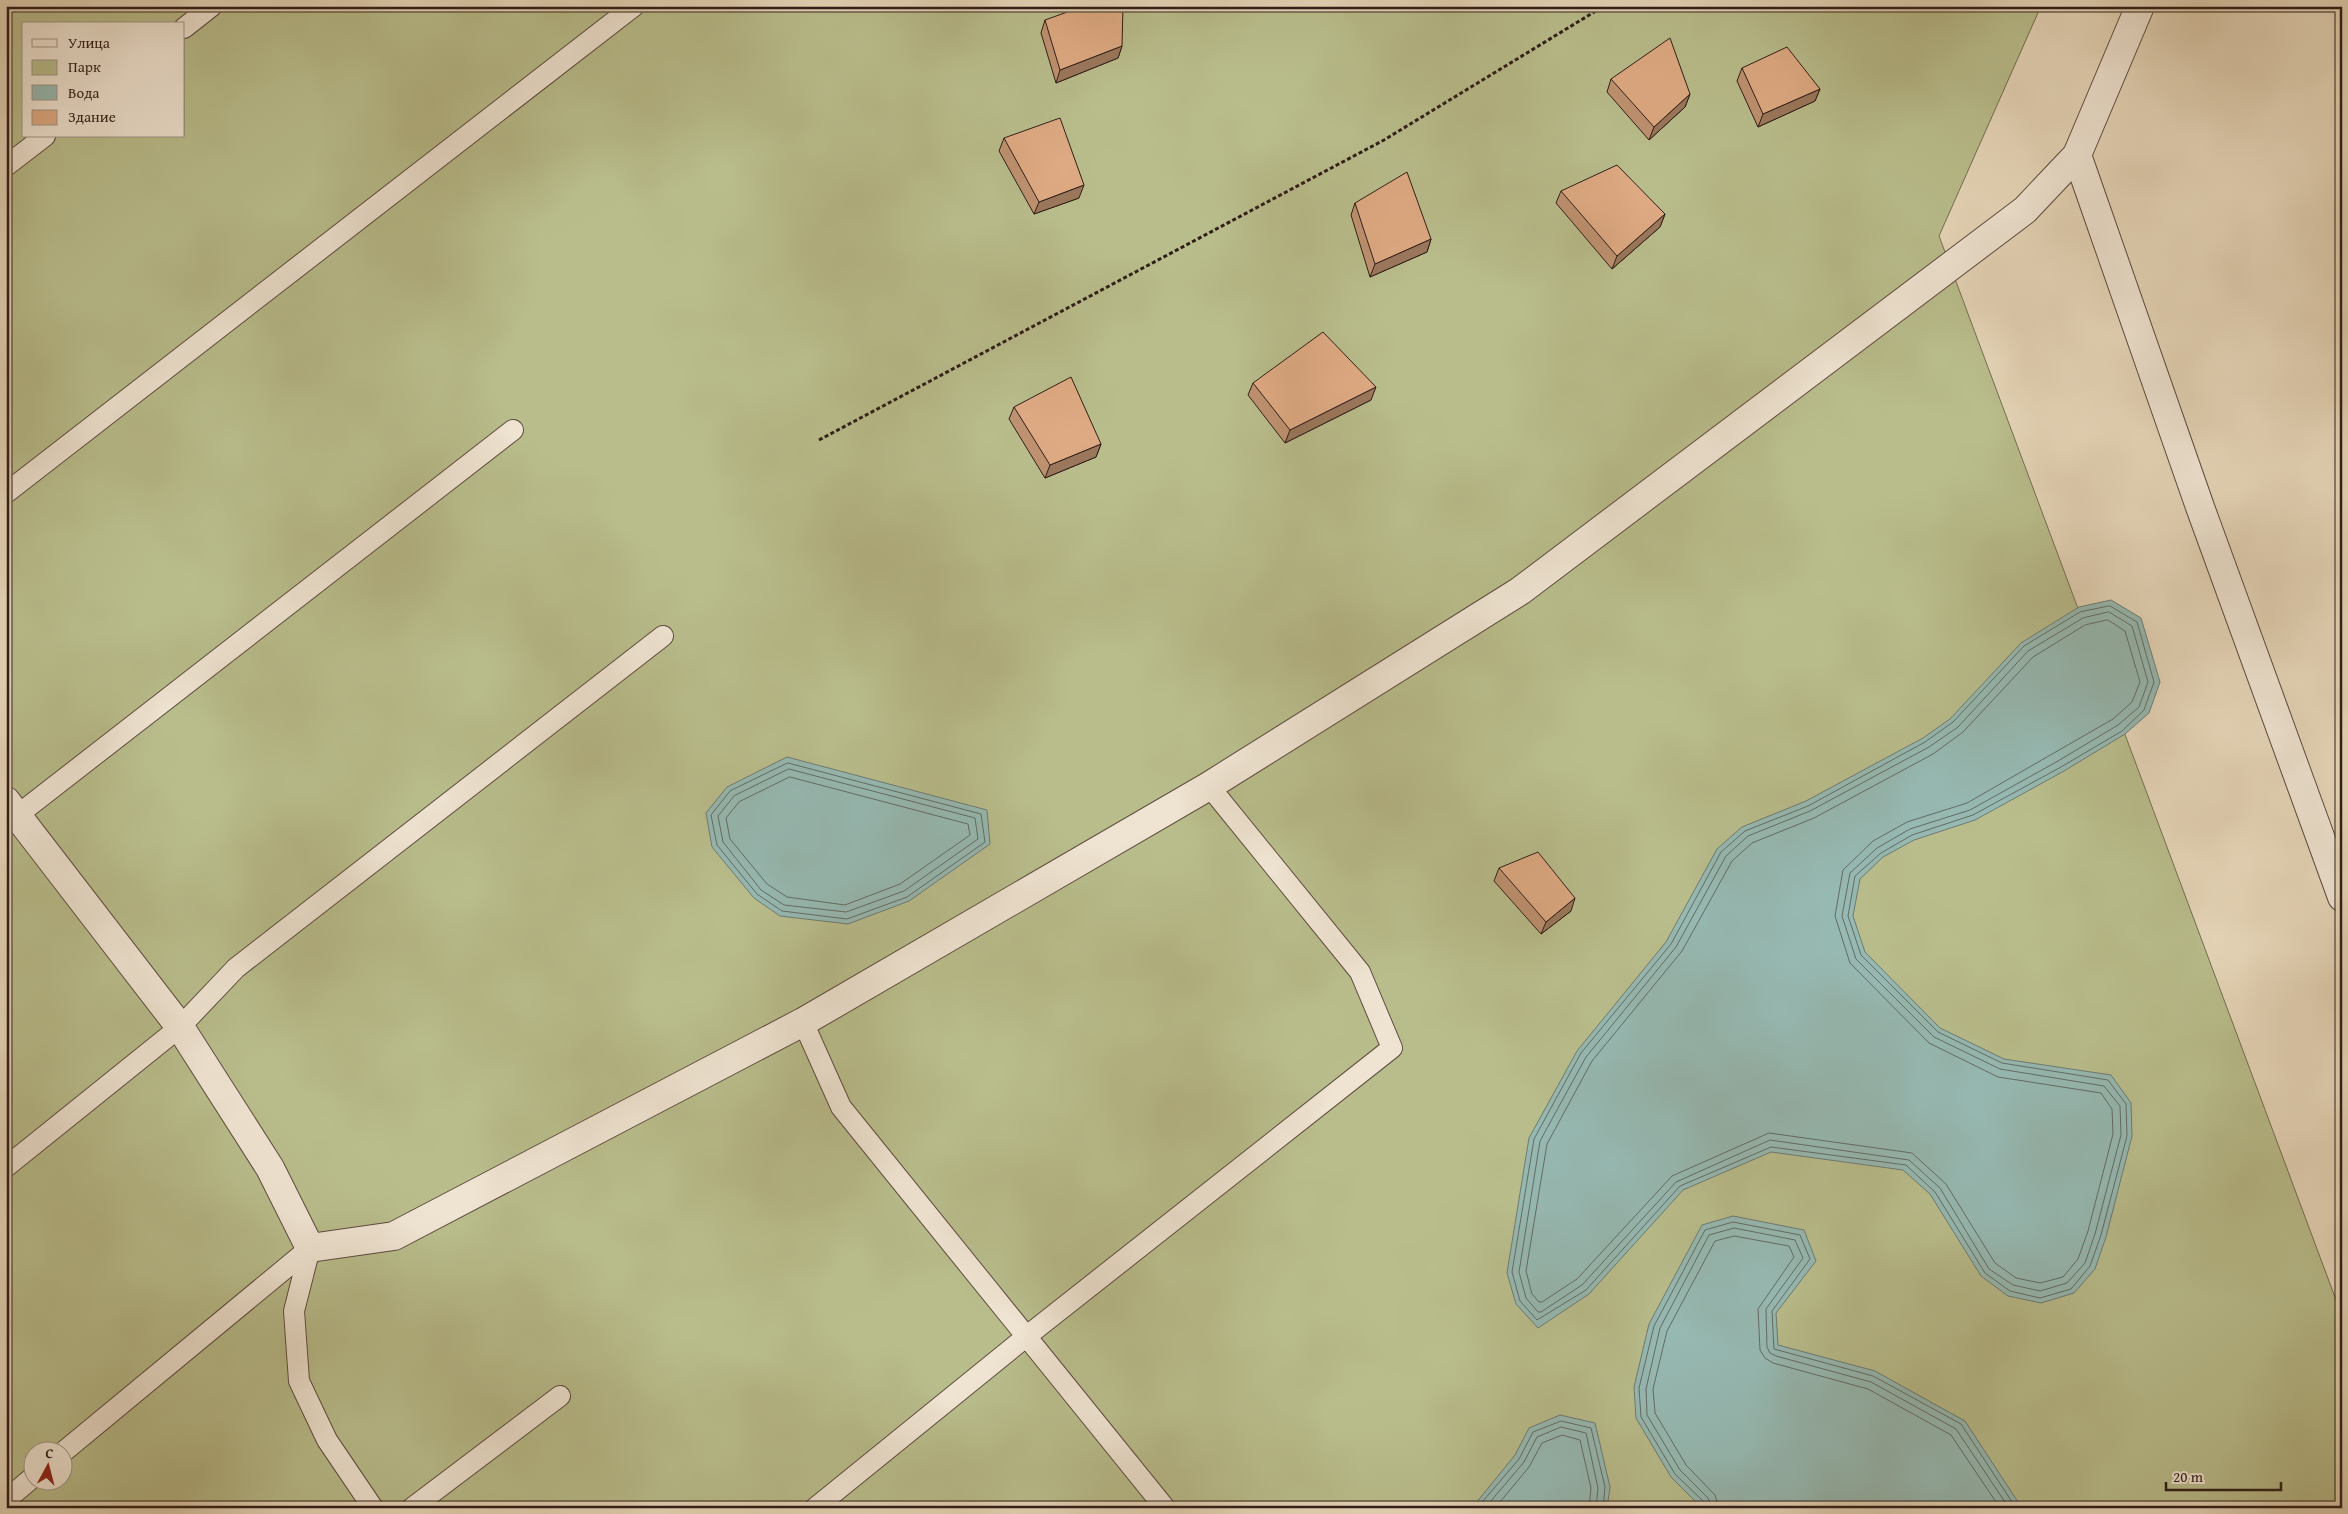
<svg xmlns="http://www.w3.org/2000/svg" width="2348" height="1514" font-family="'Gentium Book Plus',serif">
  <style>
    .green { fill: #b9bd8c; stroke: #746e52; fill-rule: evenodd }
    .water { fill: #96b9b2; stroke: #6d7b74 }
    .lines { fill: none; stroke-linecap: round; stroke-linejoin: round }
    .shore { stroke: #626c65; stroke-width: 1 }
    .service-casing { stroke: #5d4c40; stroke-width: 22 }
    .minor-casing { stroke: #5d4c40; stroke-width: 30 }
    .path { stroke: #2f1e18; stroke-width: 3; stroke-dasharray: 4 2.5; stroke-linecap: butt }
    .service { stroke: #efe4d2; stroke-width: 20 }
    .minor { stroke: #efe4d2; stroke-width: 28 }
    .wall { fill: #bf9271; stroke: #2f1e18 }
    .shaded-wall { fill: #9b775c; stroke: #2f1e18 }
    .building { fill: #deaa83; stroke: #2f1e18 }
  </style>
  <rect width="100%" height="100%" fill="#e6d6b9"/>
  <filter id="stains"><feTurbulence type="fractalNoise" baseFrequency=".004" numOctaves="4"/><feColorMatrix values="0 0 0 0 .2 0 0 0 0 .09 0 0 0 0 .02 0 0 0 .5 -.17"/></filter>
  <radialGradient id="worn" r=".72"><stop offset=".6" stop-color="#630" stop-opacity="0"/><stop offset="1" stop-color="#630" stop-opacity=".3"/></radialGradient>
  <path class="green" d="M6 6H2041L1939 236 2342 1316V1508H6ZM24 24H184V136H24ZM32 1452H62V1482H32Z"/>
  <path class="water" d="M2111 600 2141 618 2160 682 2149 713 2125 734 2064 771 1975 820 1914 840 1883 857 1860 879 1853 916 1865 952 1940 1028 2004 1059 2111 1075 2131 1103 2132 1136 2106 1237 2095 1269 2074 1293 2041 1303 2008 1296 1981 1276 1930 1194 1903 1170 1771 1152 1683 1190 1589 1294 1538 1328 1516 1304 1507 1273 1529 1138 1577 1051 1666 942 1717 849 1742 827 1806 801 1923 738 1950 719 2021 643 2079 607Z
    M787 757 987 810 990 844 909 901 848 924 780 916 754 898 712 847 706 813 727 787Z
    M1733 1216 1804 1230 1816 1261 1776 1313 1778 1345 1875 1371 1965 1421 2022 1508H1702L1671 1477 1636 1418 1634 1387 1649 1324 1702 1225Z
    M1560 1415 1595 1423 1610 1487 1607 1508H1472L1515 1455 1529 1428Z"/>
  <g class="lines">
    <path class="shore" d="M2110 606 2137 622 2154 682 2144 710 2122 731 2061 767 1973 815 1912 835 1881 853 1855 876 1848 916 1861 955 1938 1032 2002 1063 2108 1080 2126 1104 2127 1136 2101 1235 2090 1266 2071 1289 2040 1298 2010 1291 1985 1273 1935 1192 1906 1165 1771 1147 1680 1186 1586 1290 1537 1320 1520 1301 1512 1272 1534 1139 1581 1053 1671 944 1721 852 1745 831 1808 806 1925 742 1953 722 2024 646 2080 612Z
      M2109 612 2132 626 2148 682 2139 707 2118 725 2058 761 1970 810 1910 829 1877 848 1850 873 1842 916 1856 959 1934 1037 2000 1069 2104 1086 2120 1106 2121 1135 2095 1234 2085 1263 2067 1283 2040 1291 2013 1285 1989 1269 1940 1188 1909 1160 1770 1140 1676 1182 1582 1285 1541 1312H1538L1526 1298 1519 1272 1540 1141 1586 1057 1676 947 1726 856 1748 836 1810 811 1929 747 1958 727 2028 651 2083 618Z
      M2108 620 2125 631 2140 682 2132 702 2113 719 1967 803 1907 822 1873 841 1843 870 1835 916 1850 963 1929 1043 1998 1077 2101 1093 2112 1109 2113 1134 2088 1231 2078 1259 2063 1277 2040 1283 2016 1278 1995 1263 1946 1184 1912 1153 1769 1133 1672 1176 1577 1279 1542 1302H1539L1532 1294 1526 1271 1547 1144 1592 1061 1682 951 1732 861 1752 843 1814 818 1933 754 1963 732 2033 657 2085 625Z
      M788 763 981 814 985 842 907 897 847 919 782 911 757 894 717 845 711 815 730 791Z
      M789 769 975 818 978 839 904 891 846 912 784 905 761 890 723 842 718 816 734 796Z
      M790 777 968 824 970 835 900 884 845 905 787 897 767 884 730 839 726 818 739 802Z
      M1477 1508 1519 1459 1533 1432 1561 1421 1591 1428 1605 1487 1603 1508
      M1485 1508 1524 1462 1537 1437 1561 1427 1586 1433 1598 1488 1596 1508
      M1495 1508 1529 1467 1542 1443 1562 1435 1580 1440 1591 1488 1589 1508
      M1705 1508 1704 1502 1675 1474 1641 1417 1639 1388 1654 1326 1705 1230 1733 1222 1800 1235 1810 1259 1772 1311 1774 1349 1873 1376 1961 1424 2016 1508
      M1712 1508 1708 1498 1680 1470 1647 1415 1646 1389 1660 1328 1709 1235 1734 1228 1795 1240 1803 1258 1766 1309 1767 1347 1770 1353 1776 1356 1871 1382 1956 1429 2009 1508
      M1719 1508 1715 1495 1686 1465 1655 1413 1653 1389 1667 1331 1715 1241 1734 1236 1789 1246 1794 1257 1758 1309 1760 1350 1765 1358 1773 1363 1868 1389 1951 1435 2000 1508"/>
    <g class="service-casing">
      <path id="service" d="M184 28 212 6
        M6 166 45 136
        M6 493 634 6
        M6 824 513 430
        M803 1022 841 1107 1165 1508
        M6 1167 180 1027 236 968 663 636
        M310 1248 294 1311 299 1381 327 1440 373 1508
        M62 1453 310 1248
        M6 1500 32 1478
        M412 1508 560 1396
        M815 1508 1027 1336 1392 1048 1360 972 1209 786"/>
    </g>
    <g class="minor-casing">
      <path id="minor" d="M2140 6 2077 155 2200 507 2342 897
        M6 801 180 1027 270 1168 310 1248 394 1236 803 1022 1209 786 1520 591 2025 210 2077 155"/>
    </g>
    <path class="path" d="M819 440 1384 140 1604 6"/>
    <use href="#service" class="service"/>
    <use href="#minor" class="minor"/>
  </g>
  <path class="wall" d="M1045 20 1122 46 1118 58 1056 83 1041 33Z
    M1742 68 1820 89 1815 101 1758 127 1737 81Z
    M1611 79 1690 94 1685 107 1649 140 1607 92Z
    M1004 138 1079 198 1034 214 999 151Z
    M1561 191 1665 214 1660 227 1612 269 1556 203Z
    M1355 203 1431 239 1427 252 1370 277 1351 215Z
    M1253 383 1371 400 1285 443 1248 395Z
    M1014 407 1101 444 1096 457 1045 478 1009 419Z
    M1499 868 1571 911 1541 934 1494 881Z"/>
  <path class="shaded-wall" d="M1122 46 1118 58 1056 83 1060 70Z
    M1820 89 1815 101 1758 127 1763 114Z
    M1690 94 1685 107 1649 140 1654 127Z
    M1084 185 1079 198 1034 214 1039 202Z
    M1665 214 1660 227 1612 269 1617 256Z
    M1431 239 1427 252 1370 277 1375 264Z
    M1376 387 1371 400 1285 443 1290 430Z
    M1101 444 1096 457 1045 478 1050 465Z
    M1575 898 1571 911 1541 934 1546 922Z"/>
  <path class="building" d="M1084 6H1123L1122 46 1060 70 1045 20Z
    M1670 38 1690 94 1654 127 1611 79Z
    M1787 47 1820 89 1763 114 1742 68Z
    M1060 118 1084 185 1039 202 1004 138Z
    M1617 165 1665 214 1617 256 1561 191Z
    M1407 172 1431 239 1375 264 1355 203Z
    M1323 332 1376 387 1290 430 1253 383Z
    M1071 377 1101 444 1050 465 1014 407Z
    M1538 852 1575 898 1546 922 1499 868Z"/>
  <rect width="2348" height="1514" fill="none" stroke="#e6d6b9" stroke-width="25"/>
  <rect x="8" y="8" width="2333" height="1499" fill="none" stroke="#2f1e18" stroke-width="2.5"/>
  <rect x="12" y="12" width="2323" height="1489" fill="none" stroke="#2f1e18"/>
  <rect x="22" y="22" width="162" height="115" fill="#efe4d2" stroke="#a29588"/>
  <rect x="32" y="39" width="25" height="8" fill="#efe4d2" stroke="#a29588"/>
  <text x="68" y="48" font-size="15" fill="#2f1e18">Улица</text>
  <rect x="32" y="60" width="25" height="15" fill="#b9bd8c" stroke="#a29588"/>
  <text x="68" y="72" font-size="15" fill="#2f1e18">Парк</text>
  <rect x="32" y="85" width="25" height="15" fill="#96b9b2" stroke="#a29588"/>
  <text x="68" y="98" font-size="15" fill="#2f1e18">Вода</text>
  <rect x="32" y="110" width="25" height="15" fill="#deaa83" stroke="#a29588"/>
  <text x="68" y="122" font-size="15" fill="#2f1e18">Здание</text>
  <g transform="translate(48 1466) rotate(7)"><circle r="24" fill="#efe4d2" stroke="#a29588"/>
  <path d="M0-4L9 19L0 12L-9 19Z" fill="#8f2418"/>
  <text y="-8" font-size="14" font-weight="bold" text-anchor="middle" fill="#2f1e18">С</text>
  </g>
  <path d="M2166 1482v8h115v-8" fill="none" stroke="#2f1e18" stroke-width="2.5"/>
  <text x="2173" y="1482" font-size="15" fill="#2f1e18" stroke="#efe4d2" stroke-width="4" paint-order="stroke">20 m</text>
  <rect width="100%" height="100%" filter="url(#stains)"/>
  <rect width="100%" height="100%" fill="url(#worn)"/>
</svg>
